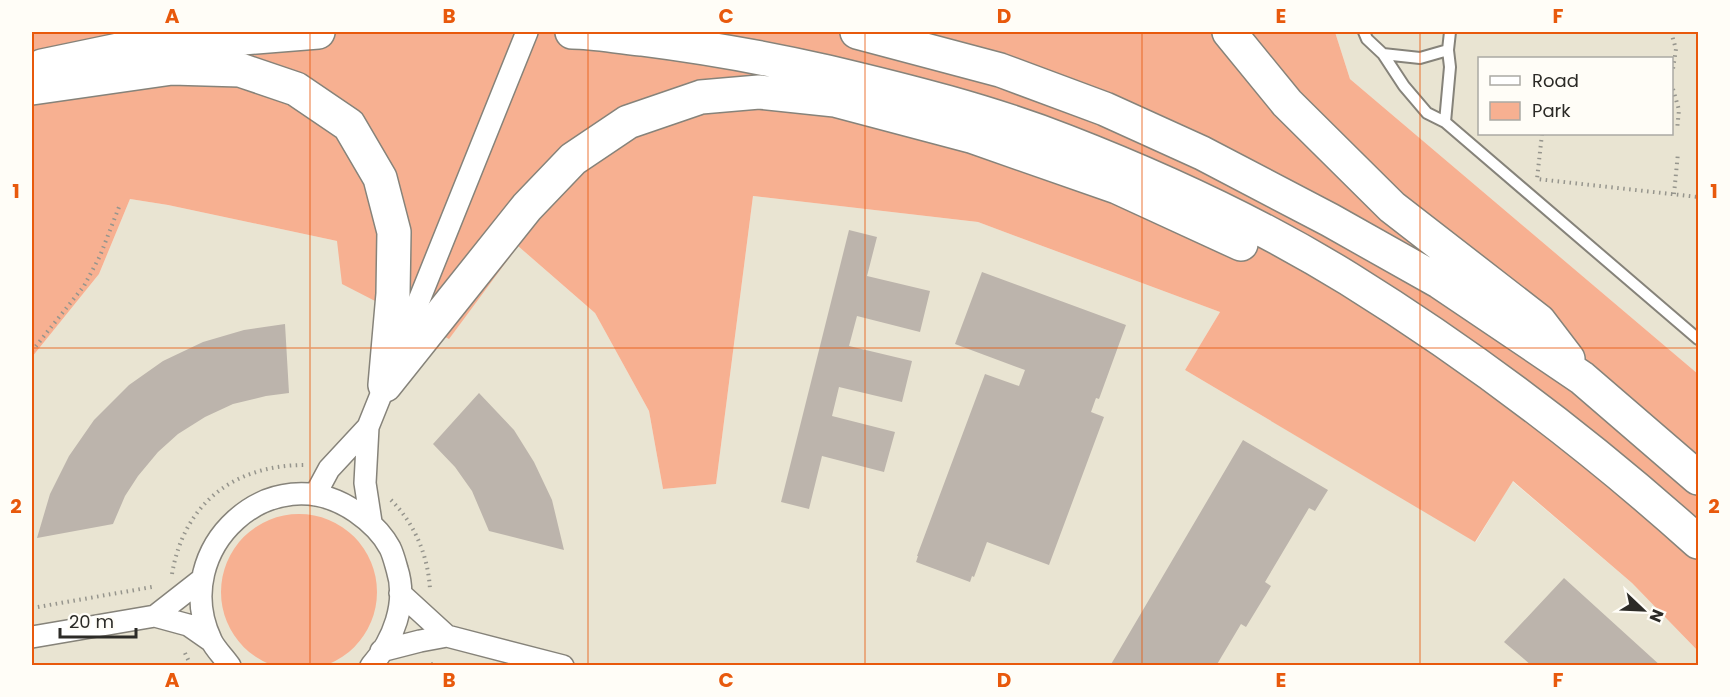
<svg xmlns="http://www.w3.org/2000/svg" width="1730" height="697" font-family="Poppins,sans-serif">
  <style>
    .built { fill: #e9e4d2; fill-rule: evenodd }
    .green { fill: #f7b091 }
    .building { fill: #bcb4ac }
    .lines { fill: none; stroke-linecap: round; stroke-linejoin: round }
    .service-casing { stroke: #86837a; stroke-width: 14 }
    .minor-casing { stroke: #86837a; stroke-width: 24 }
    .trunk-casing { stroke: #86837a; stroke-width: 36 }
    .path { stroke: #96958d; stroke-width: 4; stroke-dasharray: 1.5 4.5; stroke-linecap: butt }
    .service { stroke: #fff; stroke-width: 10 }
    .minor { stroke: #fff; stroke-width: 21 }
    .trunk { stroke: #fff; stroke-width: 33 }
    .grid { fill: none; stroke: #e8590c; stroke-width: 1.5; stroke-opacity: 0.55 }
    .neatline { fill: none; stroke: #e8590c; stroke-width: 2 }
    .grid-label { font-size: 20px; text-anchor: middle; font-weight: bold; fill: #e8590c }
  </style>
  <rect width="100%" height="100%" fill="#f2f0e5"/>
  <path class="built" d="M1335 32H1698V374L1350 79ZM1480 58H1672V134H1480Z
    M753 196 978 222 1220 312 1185 370 1476 542 1512 481 1632 583 1698 651V666H32V357L99 274 130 199 168 205 337 241 518 246 595 313 649 411 663 489 716 484Z"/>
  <path class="green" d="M32 32H1335L1350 79 1698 374V651L1632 583 1513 481 1475 542 1185 370 1220 312 978 222 753 196 716 484 663 489 649 411 595 313 518 246 449 339 342 284 337 241 168 205 130 199 99 274 32 357Z
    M221 592a78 78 0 1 1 156 0a78 78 0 1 1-156 0Z"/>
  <path class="building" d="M849 230 877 237 867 276 930 291 920 332 857 316 849 346 912 361 902 402 839 387 832 416 895 432 884 472 822 456 809 509 781 502Z
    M982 272 1126 325 1099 399 1096 398 1091 412 1104 417 1049 565 987 542 974 577 972 576 970 582 916 562 918 556H917L985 374 1019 386 1025 370 955 344Z
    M285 324 289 393 266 396 233 404 205 417 178 434 158 452 138 476 125 496 113 524 37 538 50 494 69 456 94 420 129 385 163 361 203 342 244 330Z
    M479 393 514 430 534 462 552 500 564 550 489 531 472 491 455 467 433 444Z
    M1243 440 1328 490 1315 511 1309 508 1265 582 1271 586 1246 627 1241 624 1216 666H1110Z
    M1564 578 1651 657 1661 666H1532L1524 659 1504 642Z"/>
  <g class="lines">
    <g class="service-casing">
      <path id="service" d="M1364 32 1367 39 1383 54 1404 86 1427 113 1445 122 1698 339
        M1383 54 1420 58 1448 50 1450 32
        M1445 122 1450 67 1448 50"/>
    </g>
    <g class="minor-casing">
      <path id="minor" d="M315 495 329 469 368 427
        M371 522 365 483 368 427 527 32
        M400 593 447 636
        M155 616 201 580
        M32 637 155 616 188 625 211 641
        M381 651 420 641 447 636 563 666
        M230 666C224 657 215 649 211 640 168 549 272 453 356 512 369 521 382 533 390 548 393 554 395 562 397 569 408 603 393 641 371 666"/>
    </g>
    <g class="trunk-casing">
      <path id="trunk" d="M572 32C594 32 618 37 641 39 704 47 766 58 828 72 908 91 988 111 1065 141 1163 179 1260 224 1349 279 1473 356 1590 445 1698 542
        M857 32 1000 70 1105 109 1202 153 1330 220 1440 282 1582 378 1698 478
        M1229 32 1287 103 1392 207 1539 321 1568 359
        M42 66 133 47 318 32
        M32 88 172 68 240 70 296 89 349 125 380 178 394 232 393 294 385 385
        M385 385 527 207 573 159 628 122 701 97 759 92 835 100 971 136 1117 187 1241 244"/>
    </g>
    <path class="path" d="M1671 32 1676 49 1673 69
      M1673 89 1679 110 1677 130
      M1542 134 1537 179 1698 197
      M1674 194 1678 153
      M32 351 84 286 100 256 119 207
      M391 500C415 524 428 556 430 589
      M172 574C184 503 234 465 305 465
      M32 608 152 587
      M185 653 191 666
      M431 664 439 666"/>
    <use href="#service" class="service"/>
    <use href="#minor" class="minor"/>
    <use href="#trunk" class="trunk"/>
  </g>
  <path class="grid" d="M310 32V666M588 32V666M865 32V666M1142 32V666M1420 32V666M32 348H1698"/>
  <rect width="1730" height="697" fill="none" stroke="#fffdf7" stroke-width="66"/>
  <rect x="1478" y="57" width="195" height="78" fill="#fffdf7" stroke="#aba9a4" stroke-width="1.5"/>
  <rect x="1490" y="76" width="30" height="9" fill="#ffffff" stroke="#aba9a4" stroke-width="1.5"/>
  <text x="1532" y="87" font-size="18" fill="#2c2b27">Road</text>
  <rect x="1490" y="102" width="30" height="18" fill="#f7b091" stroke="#aba9a4" stroke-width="1.5"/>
  <text x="1532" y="117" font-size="18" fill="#2c2b27">Park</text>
  <g transform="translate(1643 610) rotate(113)" stroke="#fffdf7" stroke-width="4.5" paint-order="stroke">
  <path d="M0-4.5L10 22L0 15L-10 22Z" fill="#2c2b27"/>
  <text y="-9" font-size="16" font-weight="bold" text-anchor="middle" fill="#2c2b27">N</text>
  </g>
  <path d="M60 628v9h76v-9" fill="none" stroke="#2c2b27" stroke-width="3"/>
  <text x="69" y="628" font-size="18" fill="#2c2b27" stroke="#fffdf7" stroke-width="4.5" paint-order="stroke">20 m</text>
  <rect x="33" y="33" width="1664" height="631" class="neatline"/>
  <g class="grid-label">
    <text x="172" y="23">A</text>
    <text x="449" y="23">B</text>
    <text x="726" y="23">C</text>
    <text x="1004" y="23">D</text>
    <text x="1281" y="23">E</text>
    <text x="1558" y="23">F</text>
    <text x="16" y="198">1</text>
    <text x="1714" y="198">1</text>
    <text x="16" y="513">2</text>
    <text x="1714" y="513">2</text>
    <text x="172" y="687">A</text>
    <text x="449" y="687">B</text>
    <text x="726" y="687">C</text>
    <text x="1004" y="687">D</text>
    <text x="1281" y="687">E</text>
    <text x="1558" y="687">F</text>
  </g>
</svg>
